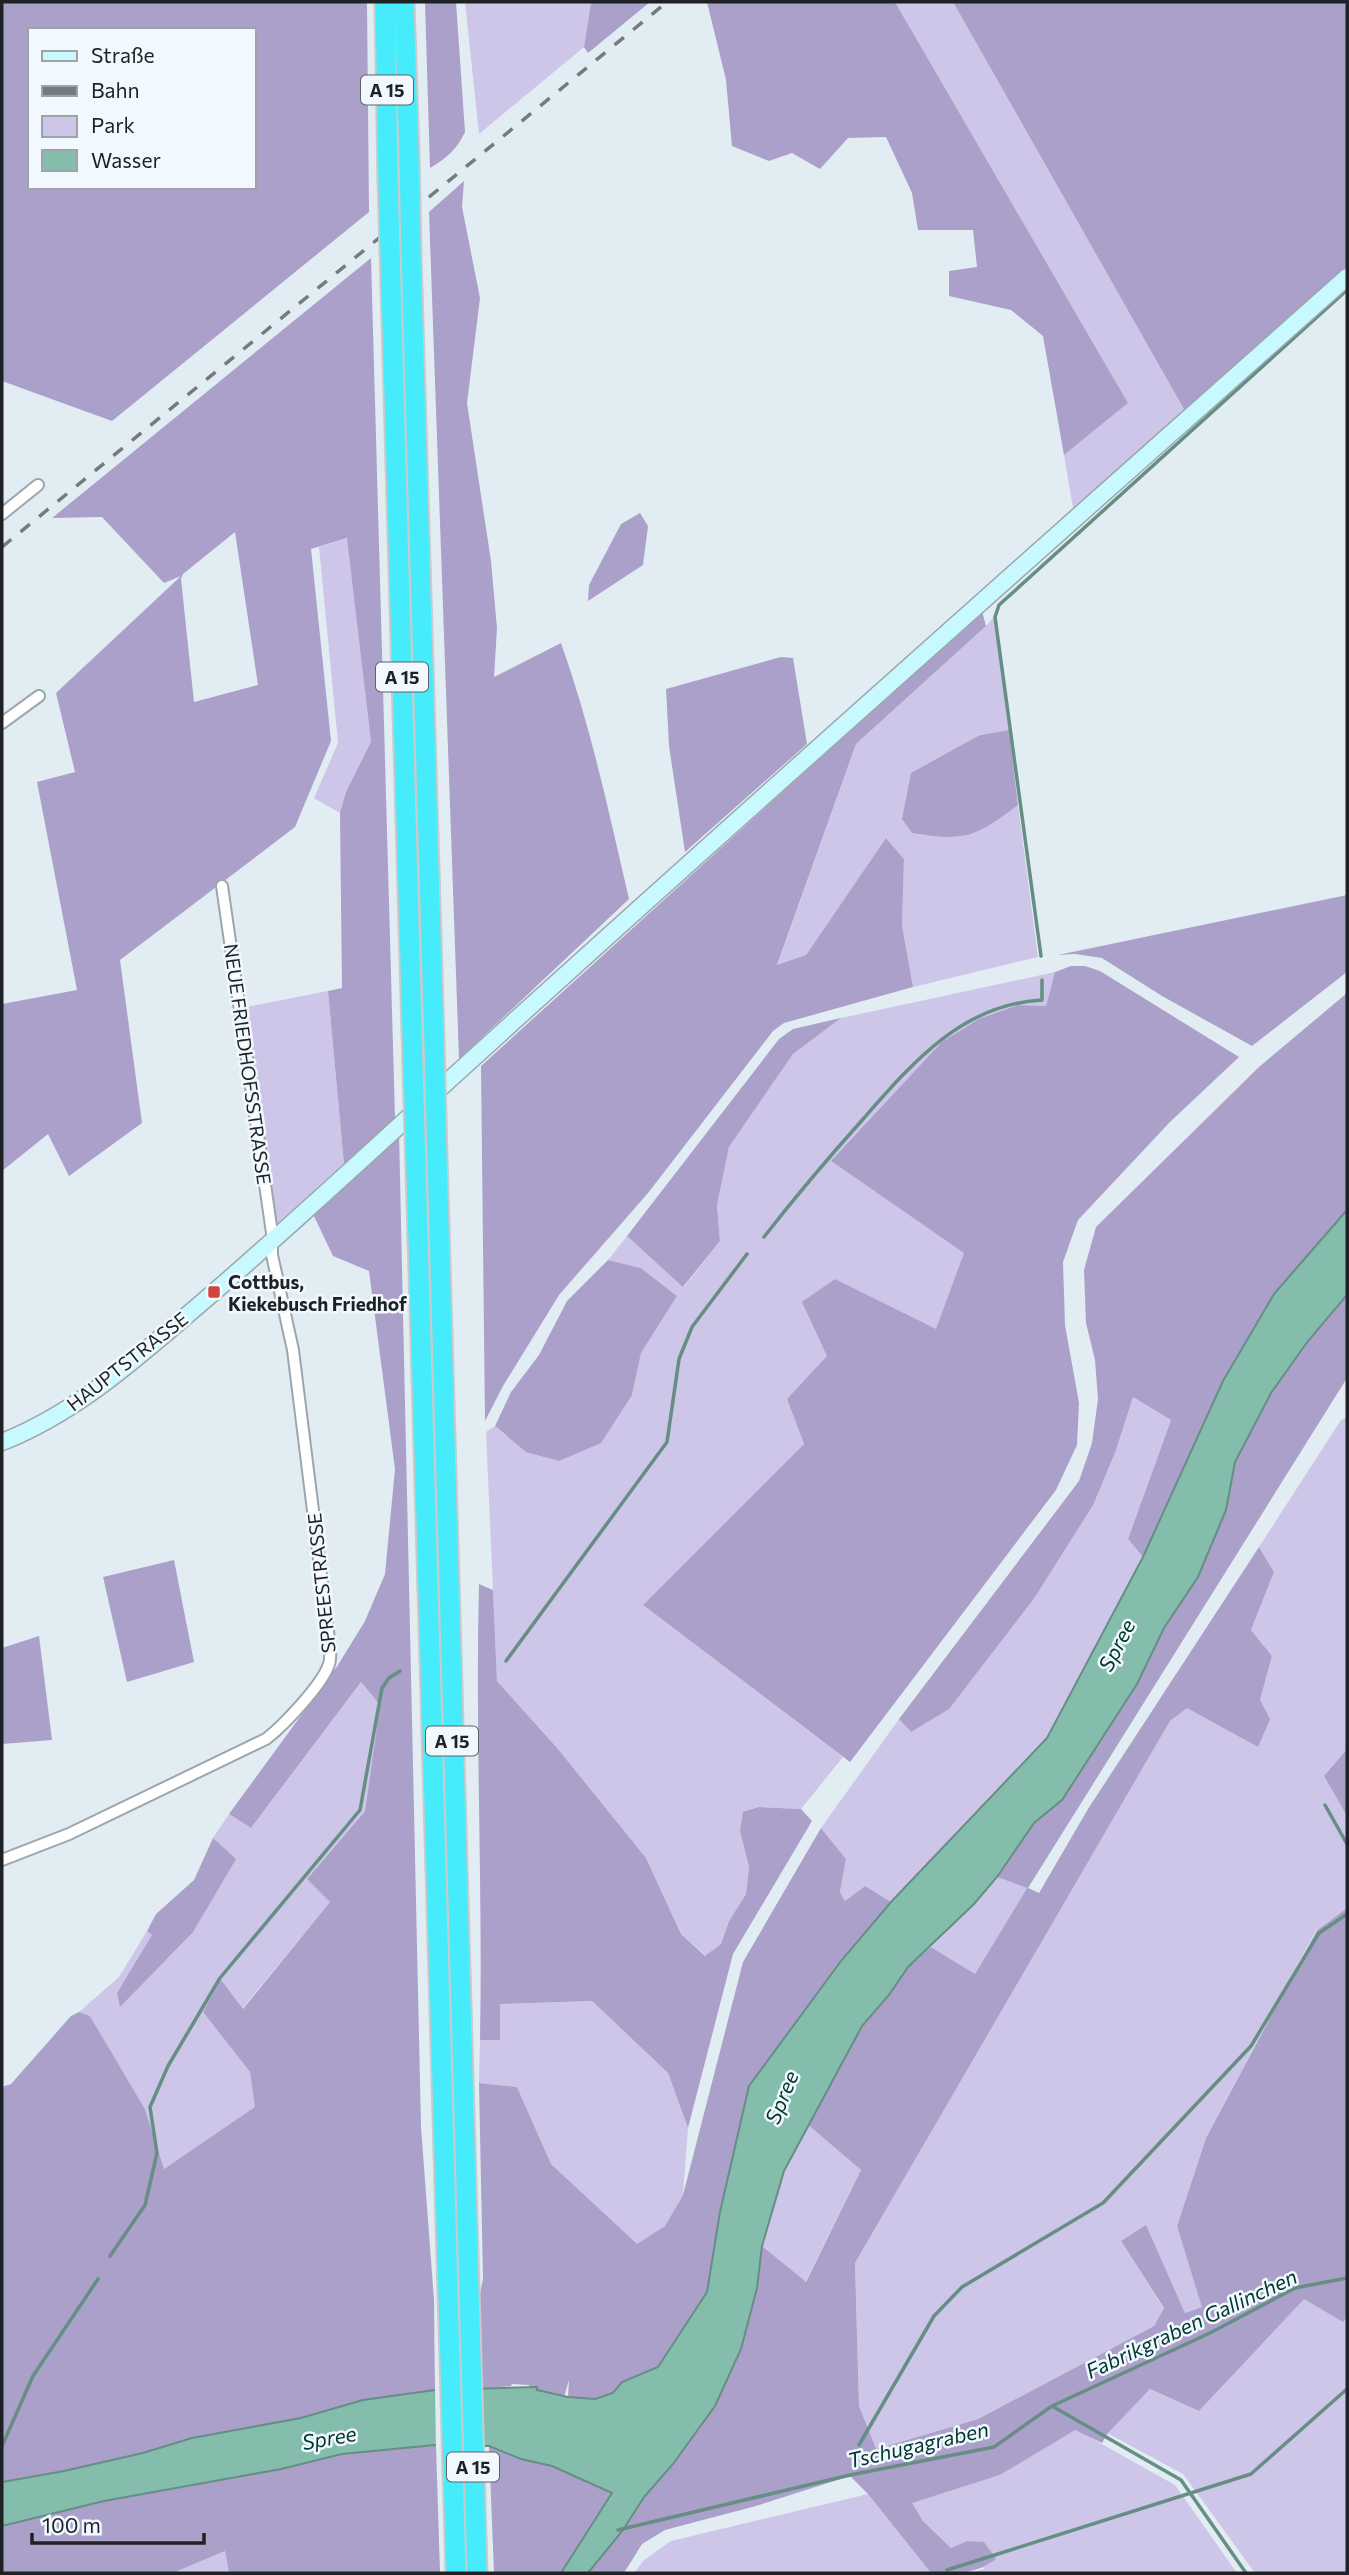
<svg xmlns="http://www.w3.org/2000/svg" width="1349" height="2575" font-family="Commissioner,sans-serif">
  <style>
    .green { fill: #cec6e9 }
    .forest { fill: #aaa0ca; fill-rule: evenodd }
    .water { fill: #85bdad; stroke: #668e84; stroke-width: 2 }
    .pier { fill: #e2edf3 }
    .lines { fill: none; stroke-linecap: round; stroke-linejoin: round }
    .stream { stroke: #668e84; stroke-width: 3.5 }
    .street-casing { stroke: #9ca6ad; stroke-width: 14 }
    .secondary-casing { stroke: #9ca6ad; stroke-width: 19 }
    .highway-casing { stroke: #c9caca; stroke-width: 23 }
    .street { stroke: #fff; stroke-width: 10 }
    .secondary { stroke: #c8f9fe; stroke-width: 16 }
    .highway { stroke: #46ebfc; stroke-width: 19 }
    .rail { stroke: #747b7f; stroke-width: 3.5; stroke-dasharray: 12 12; stroke-linecap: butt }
    .highway-bridge-casing { stroke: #c9caca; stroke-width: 23; stroke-linecap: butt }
    .highway-bridge { stroke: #46ebfc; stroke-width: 19 }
    .poi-dot { fill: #d34441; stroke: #f1f9ff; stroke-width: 2.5 }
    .labels { text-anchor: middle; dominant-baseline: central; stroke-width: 5; stroke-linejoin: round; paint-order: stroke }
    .shield { fill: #f1f9ff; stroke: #5d6266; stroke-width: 2 }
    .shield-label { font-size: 18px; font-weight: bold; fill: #1e2224 }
    .street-label { font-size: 19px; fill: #1e2224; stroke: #f1f9ff }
    .poi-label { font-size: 19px; font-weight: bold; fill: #1e2224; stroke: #f1f9ff; text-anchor: start }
    .water-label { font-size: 21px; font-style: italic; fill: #02362c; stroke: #f1f9ff }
  </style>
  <rect width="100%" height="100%" fill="#e2edf3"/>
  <path class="green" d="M465 2H591L584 47 479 134Z
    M895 2H953L1185 411 1073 508 1064 455 1128 403Z
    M348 538 371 743 346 792 340 813 314 798 338 743 319 547Z
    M994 617 1009 730 979 735 912 833C967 842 975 837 1018 805L1038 957 913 987 902 925 904 859 886 838 806 955 777 966 856 744 986 626Z
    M1055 972 1046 1006 1018 1005 831 1161 965 1253 936 1330 835 1279 827 1357 787 1399 804 1444 643 1605 843 1757 801 1809 759 1807 740 1831 749 1867 746 1894 729 1921 721 1944 706 1956 681 1934 646 1858 558 1749 497 1681 486 1432 495 1426 506 1436 632 1395 641 1353 677 1296 641 1268 608 1260 627 1236 684 1287 720 1241 717 1205 729 1147 793 1054 841 1018Z
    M328 991 344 1164 273 1229 247 1007Z
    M1133 1397 1171 1420 1128 1539 1143 1557 1047 1738 891 1902 865 1886 845 1901 840 1892 846 1859 821 1828 899 1719 911 1732 1116 1450Z
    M1347 1417V1749L1324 1776 1347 1816V1908L1316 1930 1206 2138 1177 2226 1203 2307 1185 2313 1146 2226 1121 2241 1164 2309 1154 2326 978 2419 875 2449 859 2406 855 2263 1170 1721 1187 1707 1258 1747 1260 1700 1272 1656 1251 1630 1274 1572 1259 1547 1341 1420Z
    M361 1682 380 1705 365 1811 307 1879 331 1901 242 2009 203 2012 250 2072 256 2107 164 2169 145 2109 90 2016 79 2012 119 1977 147 1931 153 1935 117 1993 235 1859 213 1838 229 1814 251 1828Z
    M997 1877 1027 1888 975 1974 931 1947 974 1904Z
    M592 2001 668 2073 688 2128 683 2195 665 2226 637 2245 551 2164 517 2087 479 2083 480 2040 500 2039 499 2004Z
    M807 2124 861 2170 805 2283 762 2246 784 2171Z
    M1304 2298 1343 2322 1347 2317V2573H1255L1183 2474 1107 2433 1150 2389 1199 2411Z
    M1075 2429 1175 2485 1237 2573H971L984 2569 967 2541 951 2548 923 2521 911 2503 1000 2475Z
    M868 2494 931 2573H634L644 2560 671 2541Z
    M225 2551 229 2573H173Z"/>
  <path class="forest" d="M2 2H367L369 212 112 421 2 381ZM30 30H254V187H30Z
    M425 2H456L465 132C457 149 447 158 430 168Z
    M591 2H650L588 53 584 47Z
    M707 2H895L1128 403 1064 455 1043 336 1011 310 949 296V271L977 267 973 230H918L912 193 886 137 848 138 820 169 792 153 769 161 732 146 726 80Z
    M953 2H1347V266L1185 411Z
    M464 181 462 207 480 298 467 403 491 561 497 628 494 677 561 643C591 727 609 813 629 899L459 1059 429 212Z
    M371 258 395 1118 344 1164 328 991 342 988 340 813 346 792 371 742 347 538 311 549 331 741 295 827 120 960 142 1123 69 1176 48 1134 2 1171V1004L77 990 37 782 75 772 56 693 181 576 164 583 102 517 52 518ZM235 532 258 685 194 702 181 579 183 574Z
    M640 513 648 526 643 565 588 601 589 585 621 524Z
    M982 611 986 626 856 744 777 965 806 955 886 838 904 859 902 925 913 987 784 1023 773 1031 648 1193 559 1295 503 1386 485 1421 481 1066Z
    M781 657 793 658 807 744 685 852 669 746 666 689Z
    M1009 730 1018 805C975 837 967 842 912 833L902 819 911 773 980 735Z
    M1347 895V972L1252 1046 1162 996 1102 958 1075 954 1058 955Z
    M1071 966H1085L1100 971 1239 1057 1170 1122 1078 1220 1063 1262 1065 1325 1079 1403 1077 1445 1056 1490 850 1762 643 1605 804 1444 787 1399 827 1356 802 1302 835 1279 936 1329 964 1253 831 1161 942 1042 979 1019 1018 1005 1046 1006 1055 972Z
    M1347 993V1210L1274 1294 1223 1381 1143 1557 1128 1539 1171 1420 1133 1397 1116 1450 1093 1505 1035 1597 949 1709 911 1732 899 1719 1079 1481 1092 1443 1098 1399 1095 1360 1086 1323 1084 1270 1096 1227 1259 1067Z
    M841 1018 793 1054 729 1147 717 1205 720 1241 683 1287 627 1236 779 1039 793 1029Z
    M399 1132 421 2127 434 2300 435 2390 363 2400 301 2418 192 2438 143 2453 64 2471 2 2482V2087L11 2084 71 2016 79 2012 90 2016 145 2109 164 2169 255 2107 250 2072 203 2012 221 1980 243 2009 330 1902 307 1879 365 1811 380 1705 361 1682 251 1828 229 1814 338 1665 365 1621 385 1574 395 1469 369 1271 333 1256 313 1214Z
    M608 1260 641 1268 677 1296 641 1353 632 1395 601 1443 559 1461 526 1452 495 1426 511 1392 539 1355 567 1301Z
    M1347 1295V1378L1028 1888 1039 1893 1088 1809 1259 1547 1274 1572 1251 1630 1272 1656 1260 1700 1270 1719 1258 1747 1187 1708 1170 1721 855 2263 859 2406 876 2449 978 2419 1154 2326 1164 2308 1121 2241 1146 2225 1185 2313 1202 2307 1177 2226 1206 2138 1317 1930 1347 1908V2317L1343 2322 1304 2299 1199 2411 1150 2389 1108 2433 1102 2443 1075 2430 1000 2475 912 2503 923 2521 951 2548 967 2541 984 2542 996 2559C975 2575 957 2573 931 2573L868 2494 850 2476 756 2506 665 2530 642 2544 624 2573H588L623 2530 644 2497 673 2464 715 2406 741 2349 757 2288 762 2246 806 2282 861 2170 807 2124 862 2026 889 1995 908 1967 931 1947 975 1974 1027 1888 997 1877 1034 1823 1062 1800 1137 1684 1164 1628 1198 1577 1226 1510 1235 1462 1271 1393 1308 1341Z
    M174 1560 194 1662 127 1682 103 1577Z
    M479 1584 493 1590 497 1681 558 1749 646 1858 681 1934 705 1956 721 1944 729 1921 746 1894 749 1867 740 1831 743 1812 759 1807 801 1809 812 1821 733 1954 688 2128 668 2073 592 2001 500 2004V2040H480C483 1888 475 1736 479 1584Z
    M39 1636 52 1740 2 1744V1648Z
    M1347 1749V1816L1324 1776Z
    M821 1828 846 1859 840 1892 845 1901 865 1886 891 1902 841 1961 749 2086 720 2212 707 2292 658 2367 622 2382 613 2393 595 2399 568 2397 569 2380 564 2397 536 2390V2387H529V2385L512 2384 511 2386 482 2389 479 2298 483 2279 479 2083 517 2087 551 2164 637 2244 665 2226 683 2195 743 1962Z
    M213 1838 236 1859 193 1932 120 2007 117 1993 152 1935 147 1931 156 1914 194 1880Z
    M436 2445 440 2573H229L225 2551 173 2573H2V2526L104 2501 281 2469 342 2454Z
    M489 2446 521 2459 552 2466 612 2493 561 2573H494Z"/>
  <path class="water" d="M1347 1210V1295L1308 1341 1271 1393 1235 1462 1226 1510 1198 1577 1164 1628 1137 1684 1062 1800 1034 1823 997 1877 974 1904 908 1967 889 1995 862 2026 784 2171 762 2246 757 2288 741 2349 715 2406 673 2464 644 2497 623 2530 588 2573H561L612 2493 552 2466 521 2459 489 2446 435 2445 342 2454 281 2469 104 2501 2 2526V2482L64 2471 143 2453 192 2438 301 2418 363 2400 435 2390 537 2387V2390L568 2397 595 2399 613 2393 622 2382 658 2367 707 2292 720 2212 749 2086 841 1961 891 1902 1047 1738 1143 1557 1223 1381 1274 1294Z"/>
  <path class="pier" d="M482 2386 484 2450 436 2449 435 2387Z"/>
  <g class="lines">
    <path class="stream" d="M1041 956 995 617 999 605 1347 290
      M764 1237C796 1196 829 1157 864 1118 913 1062 963 1004 1042 1000V980
      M506 1661 667 1442 679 1359 692 1327 747 1254
      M1325 1805 1347 1844
      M110 2256 145 2205 157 2153 150 2107 168 2066 220 1978 360 1810 382 1688 389 1678 400 1671
      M1052 2406 1210 2333 1295 2288 1347 2278
      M859 2445 934 2316 962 2287 1103 2203 1251 2046 1319 1933 1347 1914
      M2 2446 33 2376 98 2279
      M856 2453 857 2467
      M618 2530 850 2475 994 2447 1052 2406 1181 2480 1246 2573
      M947 2570 1251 2474 1347 2389"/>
    <g class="street-casing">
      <path id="street" d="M2 514 38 485
        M2 723 39 696
        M2 1860 69 1834 266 1739C283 1726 323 1684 329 1664 331 1659 330 1652 330 1647L293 1350 272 1255V1233L222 886"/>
    </g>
    <g class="secondary-casing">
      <path id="secondary" d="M2 1442C78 1412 138 1357 199 1305 295 1223 386 1137 479 1053 766 792 1057 535 1347 277"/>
    </g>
    <g class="highway-casing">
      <path id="highway" d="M385 2 388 179
        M404 2 409 155
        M411 256 434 1042
        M391 286 413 1067
        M436 1121 477 2573
        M416 1168 456 2573"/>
    </g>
    <use href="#street" class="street"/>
    <use href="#secondary" class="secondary"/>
    <use href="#highway" class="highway"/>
    <path class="rail" d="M2 547 667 2"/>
    <g class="highway-bridge-casing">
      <path id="highway-bridge" d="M409 155 411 256
        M388 179 391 286
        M434 1042 436 1121
        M413 1067 416 1168"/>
    </g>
    <use href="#highway-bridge" class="highway-bridge"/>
  </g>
  <rect class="poi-dot" x="207" y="1285" width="14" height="14" rx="3.5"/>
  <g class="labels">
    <g class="shield">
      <rect x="361" y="75.5" width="52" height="29" rx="5"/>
      <rect x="376" y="662.5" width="52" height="29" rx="5"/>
      <rect x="426" y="1726.5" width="52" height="29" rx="5"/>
      <rect x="447" y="2452.5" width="52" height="29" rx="5"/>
    </g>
    <g class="shield-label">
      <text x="387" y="90">A 15</text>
      <text x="402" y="677">A 15</text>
      <text x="452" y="1741">A 15</text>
      <text x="473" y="2467">A 15</text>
    </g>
    <g class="street-label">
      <text transform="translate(248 1064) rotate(82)">NEUE FRIEDHOFSSTRASSE</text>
      <text transform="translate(127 1361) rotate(-38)">HAUPTSTRASSE</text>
      <text transform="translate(321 1583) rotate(-96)">SPREESTRASSE</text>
    </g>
    <g class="poi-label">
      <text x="228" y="1281">Cottbus,<tspan x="228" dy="22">Kiekebusch Friedhof</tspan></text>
    </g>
    <g class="water-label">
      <text transform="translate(1116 1645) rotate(-63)">Spree</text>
      <text transform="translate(781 2097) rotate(-68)">Spree</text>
      <text transform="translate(1191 2323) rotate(-25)">Fabrikgraben Gallinchen</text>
      <text transform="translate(329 2437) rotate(-10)">Spree</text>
      <text transform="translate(918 2444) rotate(-13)">Tschugagraben</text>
    </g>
  </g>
  <rect width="1349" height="2575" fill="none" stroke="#1e2224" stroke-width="7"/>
  <rect x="28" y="28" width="228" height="161" fill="#f1f9ff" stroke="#9da3a7" stroke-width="2"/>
  <rect x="42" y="51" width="35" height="10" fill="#c8f9fe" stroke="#9da3a7" stroke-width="2"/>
  <text x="91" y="63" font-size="21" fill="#1e2224">Straße</text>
  <rect x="42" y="86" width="35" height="10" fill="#747b7f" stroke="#9da3a7" stroke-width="2"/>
  <text x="91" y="98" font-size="21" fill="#1e2224">Bahn</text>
  <rect x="42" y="116" width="35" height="21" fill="#cec6e9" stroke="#9da3a7" stroke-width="2"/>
  <text x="91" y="133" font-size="21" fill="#1e2224">Park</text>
  <rect x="42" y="150" width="35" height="21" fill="#85bdad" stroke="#9da3a7" stroke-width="2"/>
  <text x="91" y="168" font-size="21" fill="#1e2224">Wasser</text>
  <path d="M32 2533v10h172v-10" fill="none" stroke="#1e2224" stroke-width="3.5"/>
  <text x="42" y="2533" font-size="21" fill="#1e2224" stroke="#f1f9ff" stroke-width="5" paint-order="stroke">100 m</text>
</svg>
